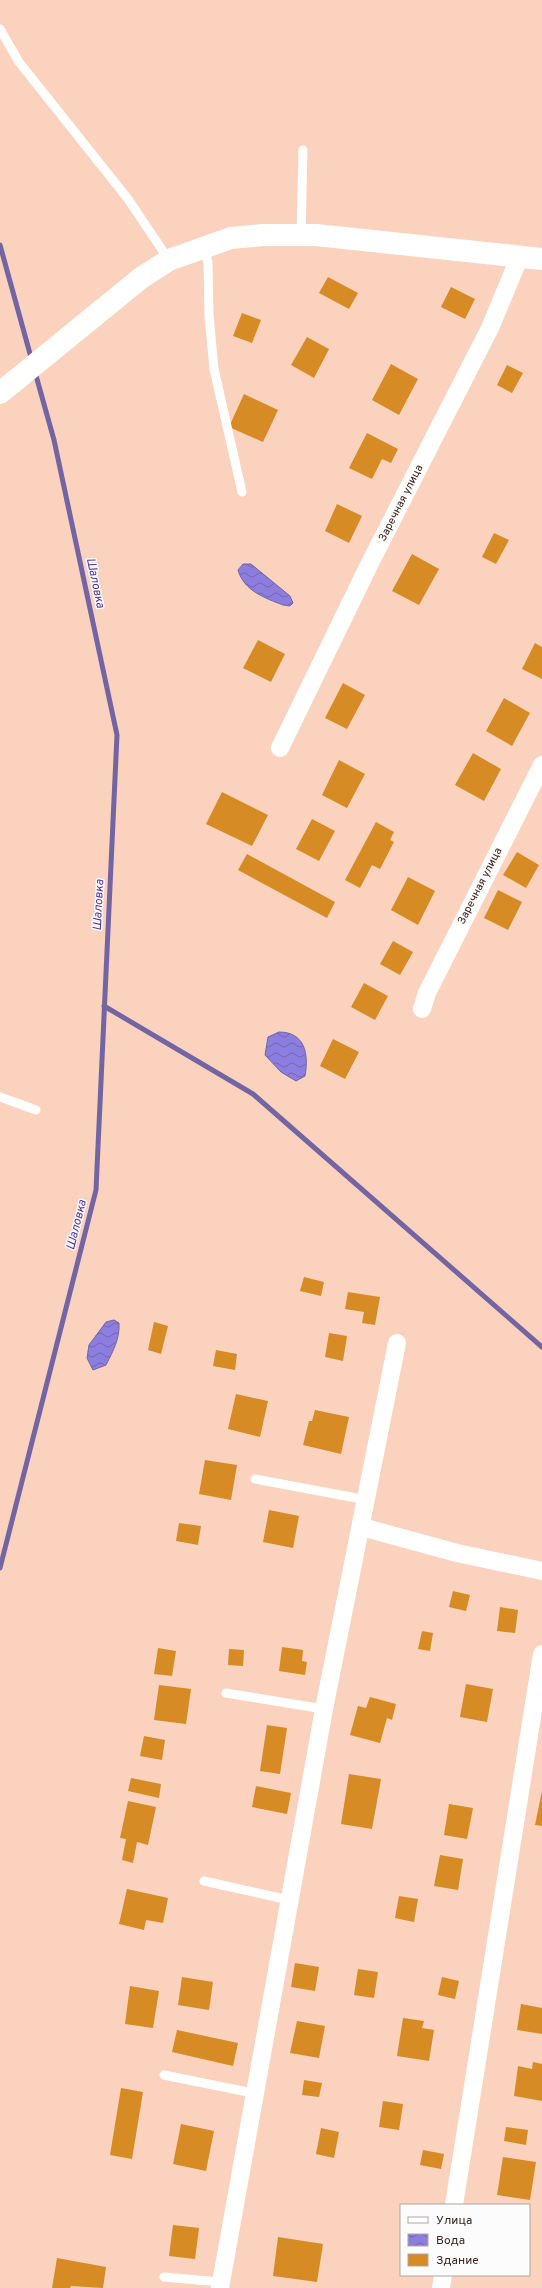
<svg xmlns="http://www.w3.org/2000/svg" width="542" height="2288" font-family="Overpass,sans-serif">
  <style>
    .water { fill: url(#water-waves); stroke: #7364a4 }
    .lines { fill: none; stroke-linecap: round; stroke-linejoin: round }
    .stream { stroke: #7364a4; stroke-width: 5 }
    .building { fill: #d68b25 }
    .service { stroke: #fff; stroke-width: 9 }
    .minor { stroke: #fff; stroke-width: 18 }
    .tertiary { stroke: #fff; stroke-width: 22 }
    .labels { text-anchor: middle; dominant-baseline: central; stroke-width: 3; stroke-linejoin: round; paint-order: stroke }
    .street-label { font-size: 11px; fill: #39261c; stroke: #fcfcfc }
    .water-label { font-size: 12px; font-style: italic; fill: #4f32a2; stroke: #fcfcfc }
  </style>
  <defs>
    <pattern id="water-waves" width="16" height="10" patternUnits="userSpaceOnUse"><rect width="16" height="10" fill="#8c7ede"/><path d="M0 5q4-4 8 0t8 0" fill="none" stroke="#7367b3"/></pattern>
  </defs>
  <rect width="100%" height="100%" fill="#fad2bd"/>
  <path class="water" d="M243 564H251L290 596 293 603 290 606 283 605C265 598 244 591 238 570Z
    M279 1032C305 1032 309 1054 305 1076L296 1081 281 1072 265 1055 268 1037Z
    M114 1320 119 1323C120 1339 113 1351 106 1365L93 1370 87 1358 89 1345 106 1322Z"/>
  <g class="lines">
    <path class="stream" d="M0 245 32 361
      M104 1006 253 1094 542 1347
      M0 1568 96 1190 117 735 54 440 35 372"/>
  </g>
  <path class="building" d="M328 277 358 293 349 309 319 293Z
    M451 287 475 299 465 319 441 307Z
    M242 313 261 320 252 343 233 336Z
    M307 337 329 349 314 378 291 365Z
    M391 364 418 379 399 415 372 400Z
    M507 365 523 373 512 393 497 385Z
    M244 394 278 410 263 442 229 427Z
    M367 433 398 449 391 463 382 459 372 479 349 468Z
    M337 504 362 516 349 543 325 531Z
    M494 533 509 540 496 564 482 557Z
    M412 554 439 569 419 605 392 591Z
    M258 640 285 654 271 682 243 668Z
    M535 643 542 647V679L522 669Z
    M343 683 365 695 347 729 325 718Z
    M504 698 530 713 512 746 486 731Z
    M473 753 501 769 484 801 455 785Z
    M339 760 365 774 347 808 322 795Z
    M222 792 268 815 252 846 206 824Z
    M312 819 335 831 319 861 296 849Z
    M376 822 394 832 390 840 394 842 380 869 372 865 360 888 345 880Z
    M517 852 539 865 526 888 503 875Z
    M247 854 335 902 327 918 238 870Z
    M408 877 435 891 418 925 391 910Z
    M498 890 522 902 508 930 484 918Z
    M393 941 413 952 400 975 380 964Z
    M364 983 388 996 375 1020 351 1007Z
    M333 1039 359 1052 345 1079 320 1066Z
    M304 1277 324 1282 321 1296 300 1291Z
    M348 1292 380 1297 375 1325 362 1323 364 1312 345 1309Z
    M154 1322 168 1326 161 1354 148 1350Z
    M329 1333 347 1336 343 1361 325 1357Z
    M216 1350 237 1354 235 1370 213 1366Z
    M236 1394 268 1401 260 1437 228 1429Z
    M315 1410 349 1417 341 1454 303 1445 309 1421H312Z
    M205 1460 237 1465 231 1500 199 1494Z
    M269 1510 299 1516 293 1548 263 1542Z
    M179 1523 201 1526 198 1545 176 1541Z
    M453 1591 470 1595 466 1611 449 1607Z
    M500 1607 518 1610 515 1633 497 1631Z
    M422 1631 433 1633 430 1651 418 1649Z
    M282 1647 303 1650 302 1661 307 1662 305 1675 279 1671Z
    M158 1648 176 1651 172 1676 154 1674Z
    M229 1649 244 1650 243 1666 228 1665Z
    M466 1684 493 1689 487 1722 460 1717Z
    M159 1685 191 1689 186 1724 154 1720Z
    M370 1697 396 1704 392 1720 387 1718 380 1743 350 1735 358 1706 366 1708Z
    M267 1725 287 1728 280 1774 260 1771Z
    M144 1736 165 1740 162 1760 140 1756Z
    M349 1774 381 1779 372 1829 341 1824Z
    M131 1778 161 1784 159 1798 128 1791Z
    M256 1786 291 1793 287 1814 252 1807Z
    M542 1791V1826L535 1825Z
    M128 1801 156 1807 148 1845 137 1842 133 1863 122 1860 126 1839 120 1838Z
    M449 1804 473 1808 467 1839 444 1835Z
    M440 1855 463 1859 458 1890 434 1886Z
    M127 1889 168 1898 163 1923 146 1920 144 1930 119 1924Z
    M399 1896 418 1899 414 1922 395 1918Z
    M295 1963 319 1967 315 1991 291 1987Z
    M358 1969 378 1972 374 1998 354 1995Z
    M182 1977 213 1982 209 2010 178 2005Z
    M442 1977 459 1981 455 1999 438 1995Z
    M130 1986 159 1991 153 2028 125 2024Z
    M521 2004 542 2008V2034L517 2030Z
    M403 2018 424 2021 422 2028 434 2030 429 2061 397 2056Z
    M297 2021 325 2026 319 2058 290 2053Z
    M177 2030 238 2043 233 2066 172 2052Z
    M533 2062 542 2064V2101L514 2096 518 2066 532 2069Z
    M304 2080 322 2083 319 2097 302 2095Z
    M121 2088 143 2092 132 2159 110 2155Z
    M383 2101 403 2104 399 2130 379 2127Z
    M181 2124 214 2131 206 2171 173 2164Z
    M506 2127 528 2130 526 2145 504 2141Z
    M321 2128 339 2132 334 2158 316 2154Z
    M423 2150 444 2154 441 2169 420 2165Z
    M503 2157 536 2162 530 2200 497 2195Z
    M173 2225 199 2228 195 2259 169 2256Z
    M278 2237 323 2244 317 2282 273 2276Z
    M57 2258 106 2267 103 2288 71 2286 70 2288H52Z"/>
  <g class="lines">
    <path class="service" d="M0 29 19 62 128 199 169 260
      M301 235 303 150
      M203 248 208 262 209 315 214 369 242 492
      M0 1097 36 1110
      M255 1479 367 1500
      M226 1693 324 1709
      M204 1881 289 1900
      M164 2075 253 2093
      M164 2277 220 2282"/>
    <path class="minor" d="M280 748 371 561 490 328 520 256
      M422 1009 427 993 542 765
      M362 1527 457 1553 542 1571
      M454 2205 542 1654
      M220 2288 324 1709 397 1343
      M441 2288 443 2275"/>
    <path class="tertiary" d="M0 393 141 278 169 260 231 238 263 235H316L542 259"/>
  </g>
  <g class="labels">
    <g class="street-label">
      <text transform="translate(401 503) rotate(-63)">Заречная улица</text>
      <text transform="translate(480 886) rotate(-63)">Заречная улица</text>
    </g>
    <g class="water-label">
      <text transform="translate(95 583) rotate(78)">Шаловка</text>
      <text transform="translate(99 905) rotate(-87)">Шаловка</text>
      <text transform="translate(77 1225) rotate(-76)">Шаловка</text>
    </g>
  </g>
  <rect x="400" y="2204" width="130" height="72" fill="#fcfcfc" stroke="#aea6a2"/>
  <rect x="408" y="2217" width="20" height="6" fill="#ffffff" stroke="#aea6a2"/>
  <text x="436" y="2224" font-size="12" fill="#39261c">Улица</text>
  <rect x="408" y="2234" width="20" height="12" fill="url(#water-waves)" stroke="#aea6a2"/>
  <text x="436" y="2244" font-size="12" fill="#39261c">Вода</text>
  <rect x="408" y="2254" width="20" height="12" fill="#d68b25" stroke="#aea6a2"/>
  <text x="436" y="2264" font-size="12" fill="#39261c">Здание</text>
</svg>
